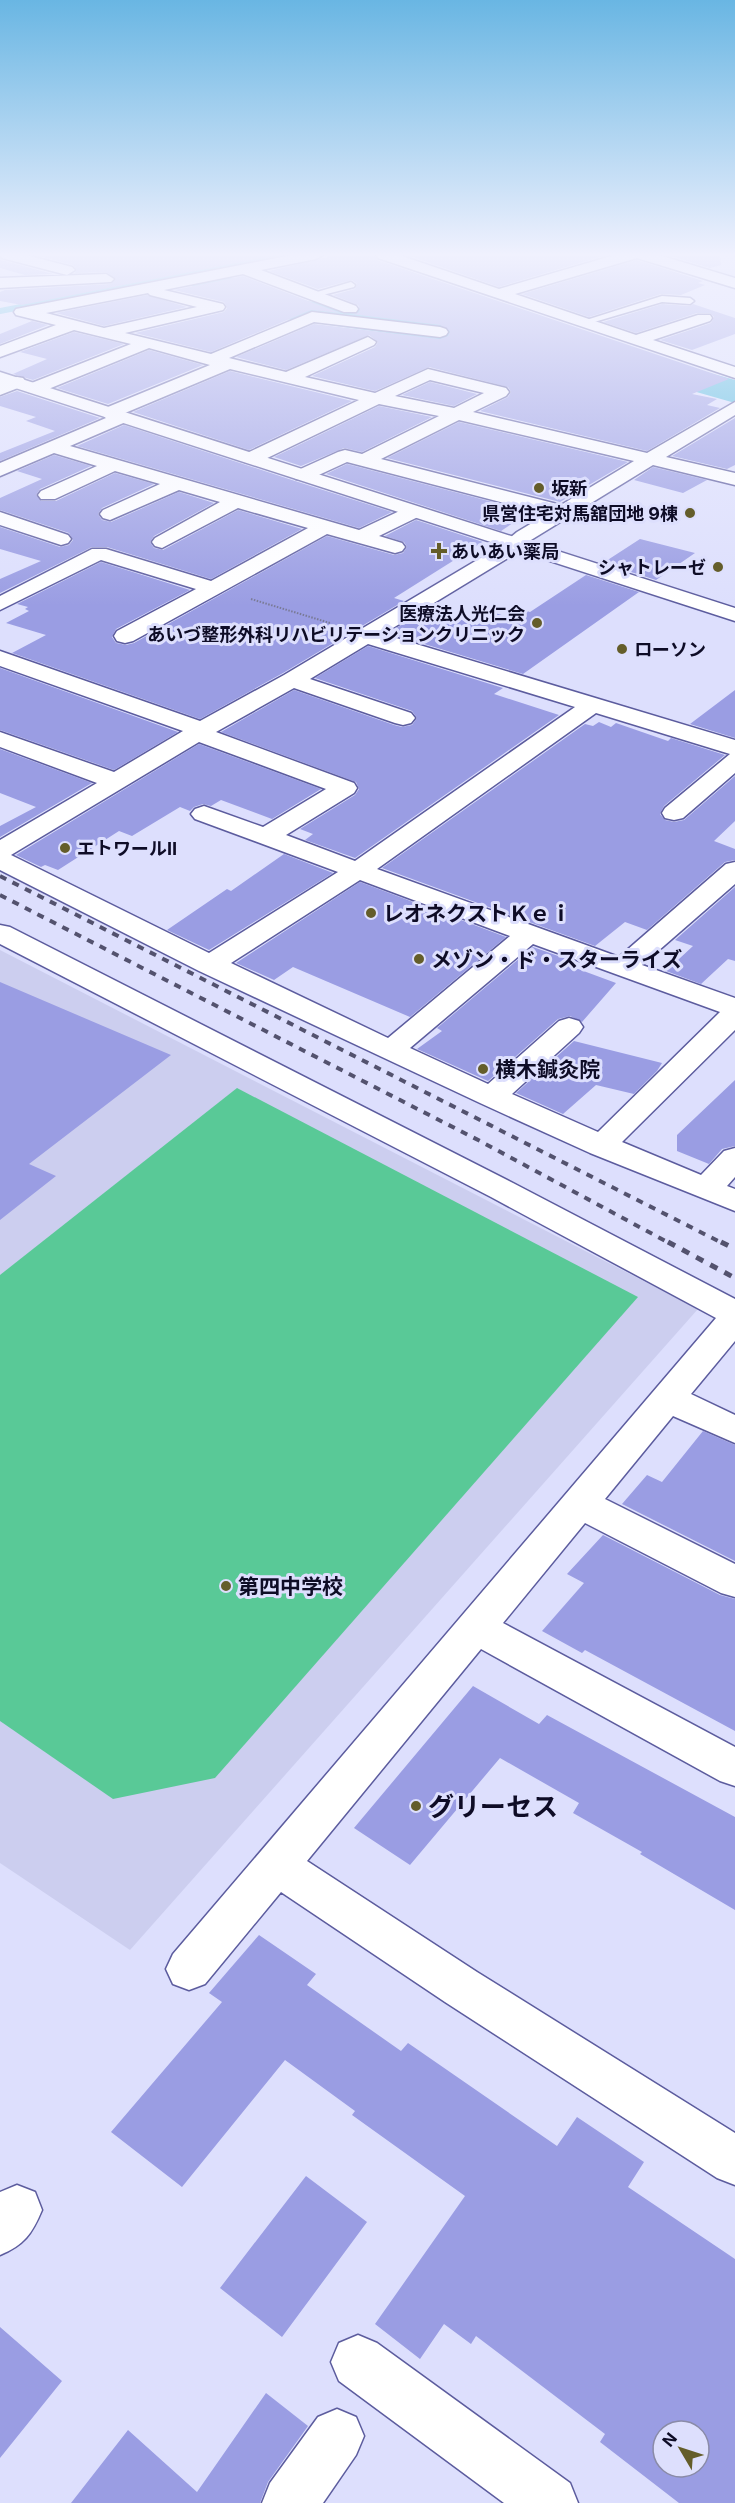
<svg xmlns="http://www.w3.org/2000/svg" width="735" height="2503" font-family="Inter,'Noto Sans JP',sans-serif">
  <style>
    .built { fill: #ccceef }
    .green { fill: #59c997 }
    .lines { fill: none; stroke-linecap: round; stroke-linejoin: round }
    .stream { stroke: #4cb9db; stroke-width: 6 }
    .river { fill: #4cb9db; fill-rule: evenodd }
    .building { fill: #9a9de3; fill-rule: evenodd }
    .service-casing { stroke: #5c5c9e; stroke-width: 3 }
    .minor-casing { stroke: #5c5c9e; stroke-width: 3 }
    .tertiary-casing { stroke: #5c5c9e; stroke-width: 3 }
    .path { stroke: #797a96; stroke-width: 2; stroke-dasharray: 1.5 1.5; stroke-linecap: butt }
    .service { fill: #fff; fill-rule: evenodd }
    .minor { fill: #fff; fill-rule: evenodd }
    .tertiary { fill: #fff; fill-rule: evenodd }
    .rail-far1 { stroke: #53526e; stroke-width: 4; stroke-dasharray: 7 7; stroke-linecap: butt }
    .rail { stroke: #53526e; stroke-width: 5; stroke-dasharray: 8 8; stroke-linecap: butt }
    .poi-dot { fill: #645d2a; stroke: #dddffd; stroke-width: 2 }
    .labels { text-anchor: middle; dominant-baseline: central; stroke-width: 6; stroke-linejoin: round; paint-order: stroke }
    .far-poi-label { font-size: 18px; font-weight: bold; fill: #0e0c26; stroke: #dddffd; text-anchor: start }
    .poi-label { font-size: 21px; font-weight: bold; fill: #0e0c26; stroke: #dddffd; text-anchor: start }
    .near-poi-label { font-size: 26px; font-weight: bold; fill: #0e0c26; stroke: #dddffd; text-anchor: start }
  </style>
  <rect width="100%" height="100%" fill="#dddffd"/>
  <path class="built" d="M0 950 698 1309 130 1950 0 1863Z"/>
  <path class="green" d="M237 1088 638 1297 215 1778 113 1799 0 1721V1275Z"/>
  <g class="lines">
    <path class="stream" d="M0 311 287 255"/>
    <path class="river" d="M111 255H165L292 299 523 330 659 359 735 380V403L651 379 523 352 286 319 148 271 116 262Z"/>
  </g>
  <path class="building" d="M36 255H273V256L22 305 0 301V292L5 290 111 284 116 279 106 272 75 273 77 270 73 265Z
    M337 255H374L377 260 729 379 692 394 717 399 707 405 720 408 647 451 480 411 508 397 511 392 508 387 429 367 375 391 312 376 375 347 378 342 369 335 286 370 236 357 314 324 440 339 448 336 450 331 440 325 351 314 358 313 360 310 358 305 333 295 355 289 357 284 352 280 318 289 269 271Z
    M407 255H606L499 287Z
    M668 255H720L721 265 710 268Z
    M0 259 1 260 53 274 25 275 0 268Z
    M637 260 703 281 698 283 705 285 681 295 661 294 589 317 522 294Z
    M243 276 340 313 311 310 211 352 135 333 224 312 227 308 224 302 174 290Z
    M147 295 187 307 104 326 56 313Z
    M662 304 690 306 693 304 735 318V334L692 350 660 340 711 323 714 317 710 313H697L636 333 603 322Z
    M32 321 48 325 0 344V334Z
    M74 332 124 344 33 380 13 374 47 359 20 352Z
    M149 350 203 365 108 404 57 388Z
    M230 371 352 401 249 450 133 412Z
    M430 382 477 394 454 406 402 395Z
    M17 391 100 418 0 461V453L55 431 26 421 36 417 0 406V397Z
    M379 406 432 417 362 452 344 448 301 466 274 457Z
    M735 418V465L727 469 672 456Z
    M459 422 628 462 560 502 387 458Z
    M124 425 295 481 392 512 359 528 77 446Z
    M54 455 91 466 40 489 36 495 41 501H56L115 473 154 484 102 508 98 514 102 520 111 522 179 492 214 503 154 536 150 542 154 548 163 550 238 510 302 529 211 579 107 547H92L0 593V579L41 561 0 549V527L60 547 69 545 73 540 69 533 0 510V498L42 479 17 471Z
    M347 464 539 514 526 521 519 519 501 531 326 474Z
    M653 467 707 480 683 493 634 480Z
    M416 520 483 542 394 598 404 601 283 673 200 719 12 653 46 635 6 623 29 611 25 609 28 607 17 604 101 562 190 590 116 629 112 637 116 643 126 645 134 643 327 536 394 555 403 553 407 547 404 542 385 536Z
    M640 539 695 553 656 580 603 563Z
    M586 575 639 592 523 674 388 633 428 609 477 625 495 613 505 616 517 608 530 612Z
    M368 646 503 688 494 694 559 715 355 858 305 840 313 834 300 829 355 795 359 789 356 782 221 732 294 690 394 725 402 727 412 725 417 718 412 711 315 678Z
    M0 668 178 732 114 770 0 730Z
    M735 690V738L690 724Z
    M599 722 611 727 616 723 668 741 671 738 725 755 664 806 660 814 665 820 674 822 684 820 735 776V821L714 841 735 849V860L725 862 647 930 625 922 595 946 382 868 585 724 593 726Z
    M199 744 321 789 272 819 221 800 211 806 203 804 194 807 190 811 180 807 132 836 119 831 58 870 45 865 41 867 16 855Z
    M0 749 92 783 0 837V826L36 807 0 793Z
    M284 854 333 873 209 950 167 930 227 889 231 891Z
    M360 882 506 937 410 1017 293 967 274 980 236 963Z
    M735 887V961L728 959 701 984 666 971 693 946 675 940Z
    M533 947 575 962 570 966 616 983 582 1022 570 1016 558 1019 488 1081 417 1049 442 1031 437 1028Z
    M0 982 171 1055 29 1164 56 1176 0 1220Z
    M574 1041 662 1063 657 1071 634 1094 596 1085 563 1114 516 1093Z
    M735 1080V1146L722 1149 709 1164 677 1151V1135Z
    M703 1431 735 1445V1561L622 1504 647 1475 662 1482Z
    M603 1535 720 1595 735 1599V1731L585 1650 582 1653 542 1631 584 1583 567 1574Z
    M473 1686 539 1724 547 1715 735 1817V1910L640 1854 642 1852 573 1813 579 1803 500 1758 410 1865 354 1828Z
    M259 1935 316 1974 307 1985 401 2051 408 2043 557 2146 577 2117 644 2162 628 2187 735 2259V2503H679L600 2442 605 2434 476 2336 471 2344 444 2324 420 2359 375 2324 465 2196 352 2115 355 2111 285 2060 182 2187 111 2132 222 2002 209 1993ZM663 2431H699V2467H663Z
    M306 2176 367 2222 282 2337 220 2288Z
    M0 2327 62 2381 0 2458Z
    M266 2393 308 2426 268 2482 260 2503H71L128 2430 197 2492Z"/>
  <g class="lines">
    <g class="service-casing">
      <path id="service" d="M351 282 355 285 354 287 311 298 307 295Z
        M662 296 690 298 694 301 690 304 662 302 584 325 580 322Z"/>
    </g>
    <g class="minor-casing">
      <path id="minor" d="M0 255H26L72 267 75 270 67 275 2 258Z
        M292 255H323L316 259 261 270 356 306 358 309 356 312H344L243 274 164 290 223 304 225 307 223 310 125 333 211 354 312 312 440 327 446 329 448 332 446 335 440 337 314 322 229 358 286 372 368 337 376 342 374 345 305 377 375 393 428 369 506 388 509 392 506 396 473 412 647 453 735 402V415L666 457 735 473V485L653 465 531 540 513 555 383 634 735 740V773L683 818 674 820 665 818 662 813 665 808 730 754 596 713 377 869 619 957 726 864 735 862V884L642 965 735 998V1030L622 1142 701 1175 724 1151 735 1148V1177L727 1186 735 1189V1211L590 1153 480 1103 199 971 0 870V840L97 783 0 747V732L114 772 183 731 0 666V651L200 721 284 675 499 547 517 532 547 514 347 462 310 479H296L294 475 296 471 338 452 345 450 362 454 439 416 379 404 259 462H245L243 458 245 454 359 400 230 369 125 413 131 417 128 421 70 446 359 530 406 508H420L423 512 420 516 379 536 402 543 405 547 402 551 395 553 327 534 133 641 125 643 117 641 114 636 117 631 196 589 101 560 0 610V596L92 549H106L211 581 308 528 238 508 162 548 155 546 152 542 155 538 220 502 179 490 110 520 103 518 100 514 103 510 160 484 115 471 55 499H41L38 495 41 491 97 466 54 453 0 476V463L106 418 100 413 103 409 210 365 149 348 41 392H29L26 388 29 384 131 344 74 330 0 357V346L56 325 16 315 14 312 16 309ZM148 293 150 295 197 307 104 328 46 313ZM430 380 484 393 454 408 395 396ZM459 420 634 461 561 505 381 459ZM368 644 575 707 355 861 286 835 354 793 357 788 354 783 216 732 294 688 395 723 403 725 411 723 415 718 411 713 310 679ZM199 742 326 789 263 827 204 806 195 809 191 814 195 819 338 872 209 953 11 855ZM360 880 510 936 388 1038 231 963ZM533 944 720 1012 598 1132 512 1094 579 1033 583 1027 579 1021 569 1018 559 1021 488 1084 410 1048Z
        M376 255H399L499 289 615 255H659L735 278V288L637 258 515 294 636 335 698 315H710L712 318 710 321 653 340 735 367V378L378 258Z
        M106 274 114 279 111 282 0 288V278Z
        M17 377 23 378 26 382 23 386 0 395V383Z
        M0 512 68 535 71 539 68 543 61 545 0 525Z
        M0 925 10 927 513 1183 735 1299V1341L691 1394 735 1415V1443L673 1416 605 1499 735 1564V1597L721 1593 585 1523 503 1623 735 1747V1786L720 1781 481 1649 307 1861 477 1972 735 2133V2185L717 2178 445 2002 281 1892 205 1984 189 1990 173 1984 166 1969 173 1954 716 1318 491 1197 0 944Z
        M17 2185 35 2192 42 2210C32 2234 24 2245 0 2255V2192Z
        M358 2335 377 2343 570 2483 578 2503H504L339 2381 331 2362 339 2343Z
        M337 2409 356 2417 364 2436 356 2455 323 2503H262L270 2483 318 2417Z"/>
    </g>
    <g class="tertiary-casing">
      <path id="tertiary" d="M0 372 735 608V621L0 383Z"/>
    </g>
    <path class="path" d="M251 599 330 623"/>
    <use href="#service" class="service"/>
    <use href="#minor" class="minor"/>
    <use href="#tertiary" class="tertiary"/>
    <path class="rail-far1" d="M0 876 724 1244
      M0 895 480 1141 671 1244"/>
    <path class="rail" d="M668 1242 735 1278
      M721 1242 735 1249"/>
  </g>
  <linearGradient id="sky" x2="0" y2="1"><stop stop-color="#69b6e3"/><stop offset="0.42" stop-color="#f0f1fe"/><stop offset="1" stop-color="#f0f1fe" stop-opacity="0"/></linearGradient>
  <rect width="735" height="606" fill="url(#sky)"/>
  <g class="poi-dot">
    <circle cx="539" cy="488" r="6"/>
    <circle cx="690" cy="513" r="6"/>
    <path d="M436 542h6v6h6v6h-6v6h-6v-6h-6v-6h6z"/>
    <circle cx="718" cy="567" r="6"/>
    <circle cx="537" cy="623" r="6"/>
    <circle cx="622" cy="649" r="6"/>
    <circle cx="65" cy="848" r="6"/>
    <circle cx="371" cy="913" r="6"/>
    <circle cx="419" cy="959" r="6"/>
    <circle cx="483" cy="1069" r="6"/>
    <circle cx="226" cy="1586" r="6"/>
    <circle cx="416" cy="1806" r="6"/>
  </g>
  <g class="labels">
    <g class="far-poi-label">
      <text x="551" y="488">坂新</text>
      <text x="678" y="513" text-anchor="end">県営住宅対馬舘団地 9棟</text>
      <text x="451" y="551">あいあい薬局</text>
      <text x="706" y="567" text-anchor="end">シャトレーゼ</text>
      <text x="525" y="613" text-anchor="end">医療法人光仁会<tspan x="525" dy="21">あいづ整形外科リハビリテーションクリニック</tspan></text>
      <text x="634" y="649">ローソン</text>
      <text x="77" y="848">エトワールⅡ</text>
    </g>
    <g class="poi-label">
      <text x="383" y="913">レオネクストＫｅｉ</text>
      <text x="431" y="959">メゾン・ド・スターライズ</text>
      <text x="495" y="1069">横木鍼灸院</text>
      <text x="238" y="1586">第四中学校</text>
    </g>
    <g class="near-poi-label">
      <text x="428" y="1806">グリーセス</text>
    </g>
  </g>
  <g transform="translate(681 2449) rotate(309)"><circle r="28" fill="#dddffd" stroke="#8a8ba7" stroke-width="1.5"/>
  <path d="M0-4.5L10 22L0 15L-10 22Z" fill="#645d2a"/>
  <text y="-9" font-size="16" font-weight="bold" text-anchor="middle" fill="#0e0c26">N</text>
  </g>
</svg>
